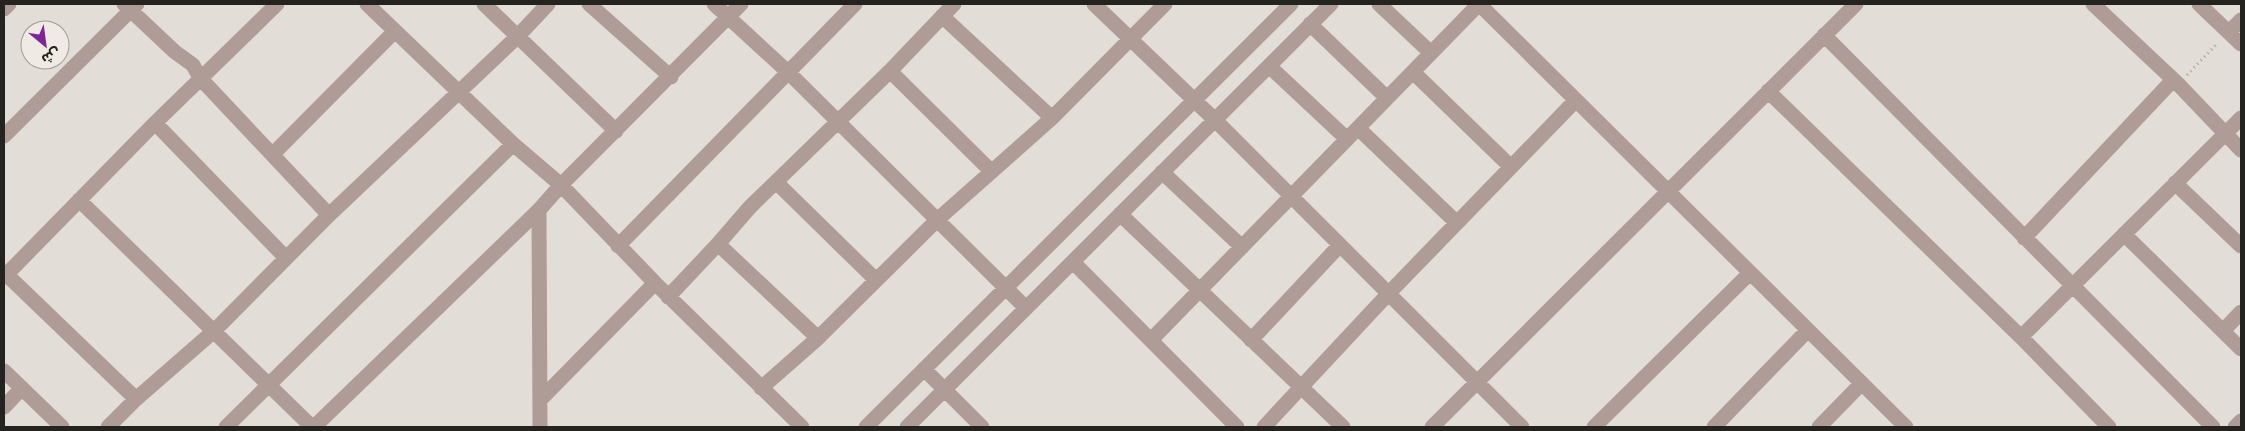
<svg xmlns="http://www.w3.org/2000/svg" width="2245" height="431" font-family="Literata,'Noto Sans Arabic',serif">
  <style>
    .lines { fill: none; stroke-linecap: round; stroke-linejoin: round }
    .path { stroke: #a29f99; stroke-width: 3; stroke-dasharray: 1 4; stroke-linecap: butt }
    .street { stroke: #af9c97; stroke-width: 15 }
  </style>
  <rect width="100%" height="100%" fill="#e2ded7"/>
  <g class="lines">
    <path class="path" d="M2187 75 2218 43"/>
    <path class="street" d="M124 4 175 52 193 65 200 78 329 215
      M367 4 513 144 561 185 655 283 802 427
      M484 4 616 131
      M589 4 671 77
      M714 4 789 73 1026 308
      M1094 4 1215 120 1522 427
      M1379 4 1431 53
      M1479 4 1906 427
      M2093 4 2178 84 2241 150
      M2199 4 2241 44
      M4 9 9 4
      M942 16 1052 118
      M1310 24 1387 98
      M2229 32 2241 20
      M1824 35 2213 427
      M1269 66 1347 139
      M890 71 991 171
      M1413 72 1511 167
      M1768 91 2021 337 2109 427
      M155 123 286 258
      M1358 128 1457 223
      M4 136 137 4
      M273 154 394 32
      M1162 172 1242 247
      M776 182 875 279
      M2175 183 2241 246
      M79 200 312 427
      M539 210 540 427
      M1120 214 1343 427
      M2124 234 2241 349
      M2024 238 2173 80
      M618 246 855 4
      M1073 262 1237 427
      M6 274 136 399
      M4 277 155 123 277 4
      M668 297 718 244
      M2223 331 2241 312
      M2021 337 2241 118
      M818 338 718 244 750 207 890 71 954 4
      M1151 340 1479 4
      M1251 340 1340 245
      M924 369 982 427
      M4 371 62 427
      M761 388 818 338 937 220 1052 118 1165 4
      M540 400 655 283
      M4 407 22 388
      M108 427 136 399 214 331 329 215 517 37 548 4
      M226 427 513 144
      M314 427 539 210 561 185 741 4
      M866 427 1291 4
      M907 427 1331 4
      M1264 427 1389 293 1576 100
      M1432 427 1856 4
      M1594 427 1750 273
      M1714 427 1808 330
      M1819 427 1862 383
      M2235 427 2241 421"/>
  </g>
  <rect width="2245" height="431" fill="none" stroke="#242320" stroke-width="10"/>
  <g transform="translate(45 45) rotate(151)"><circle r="24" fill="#efebe4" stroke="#9e9b96"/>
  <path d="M0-4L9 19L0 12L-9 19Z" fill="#7d2796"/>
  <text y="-8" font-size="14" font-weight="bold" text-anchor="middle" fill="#242320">ش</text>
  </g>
</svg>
